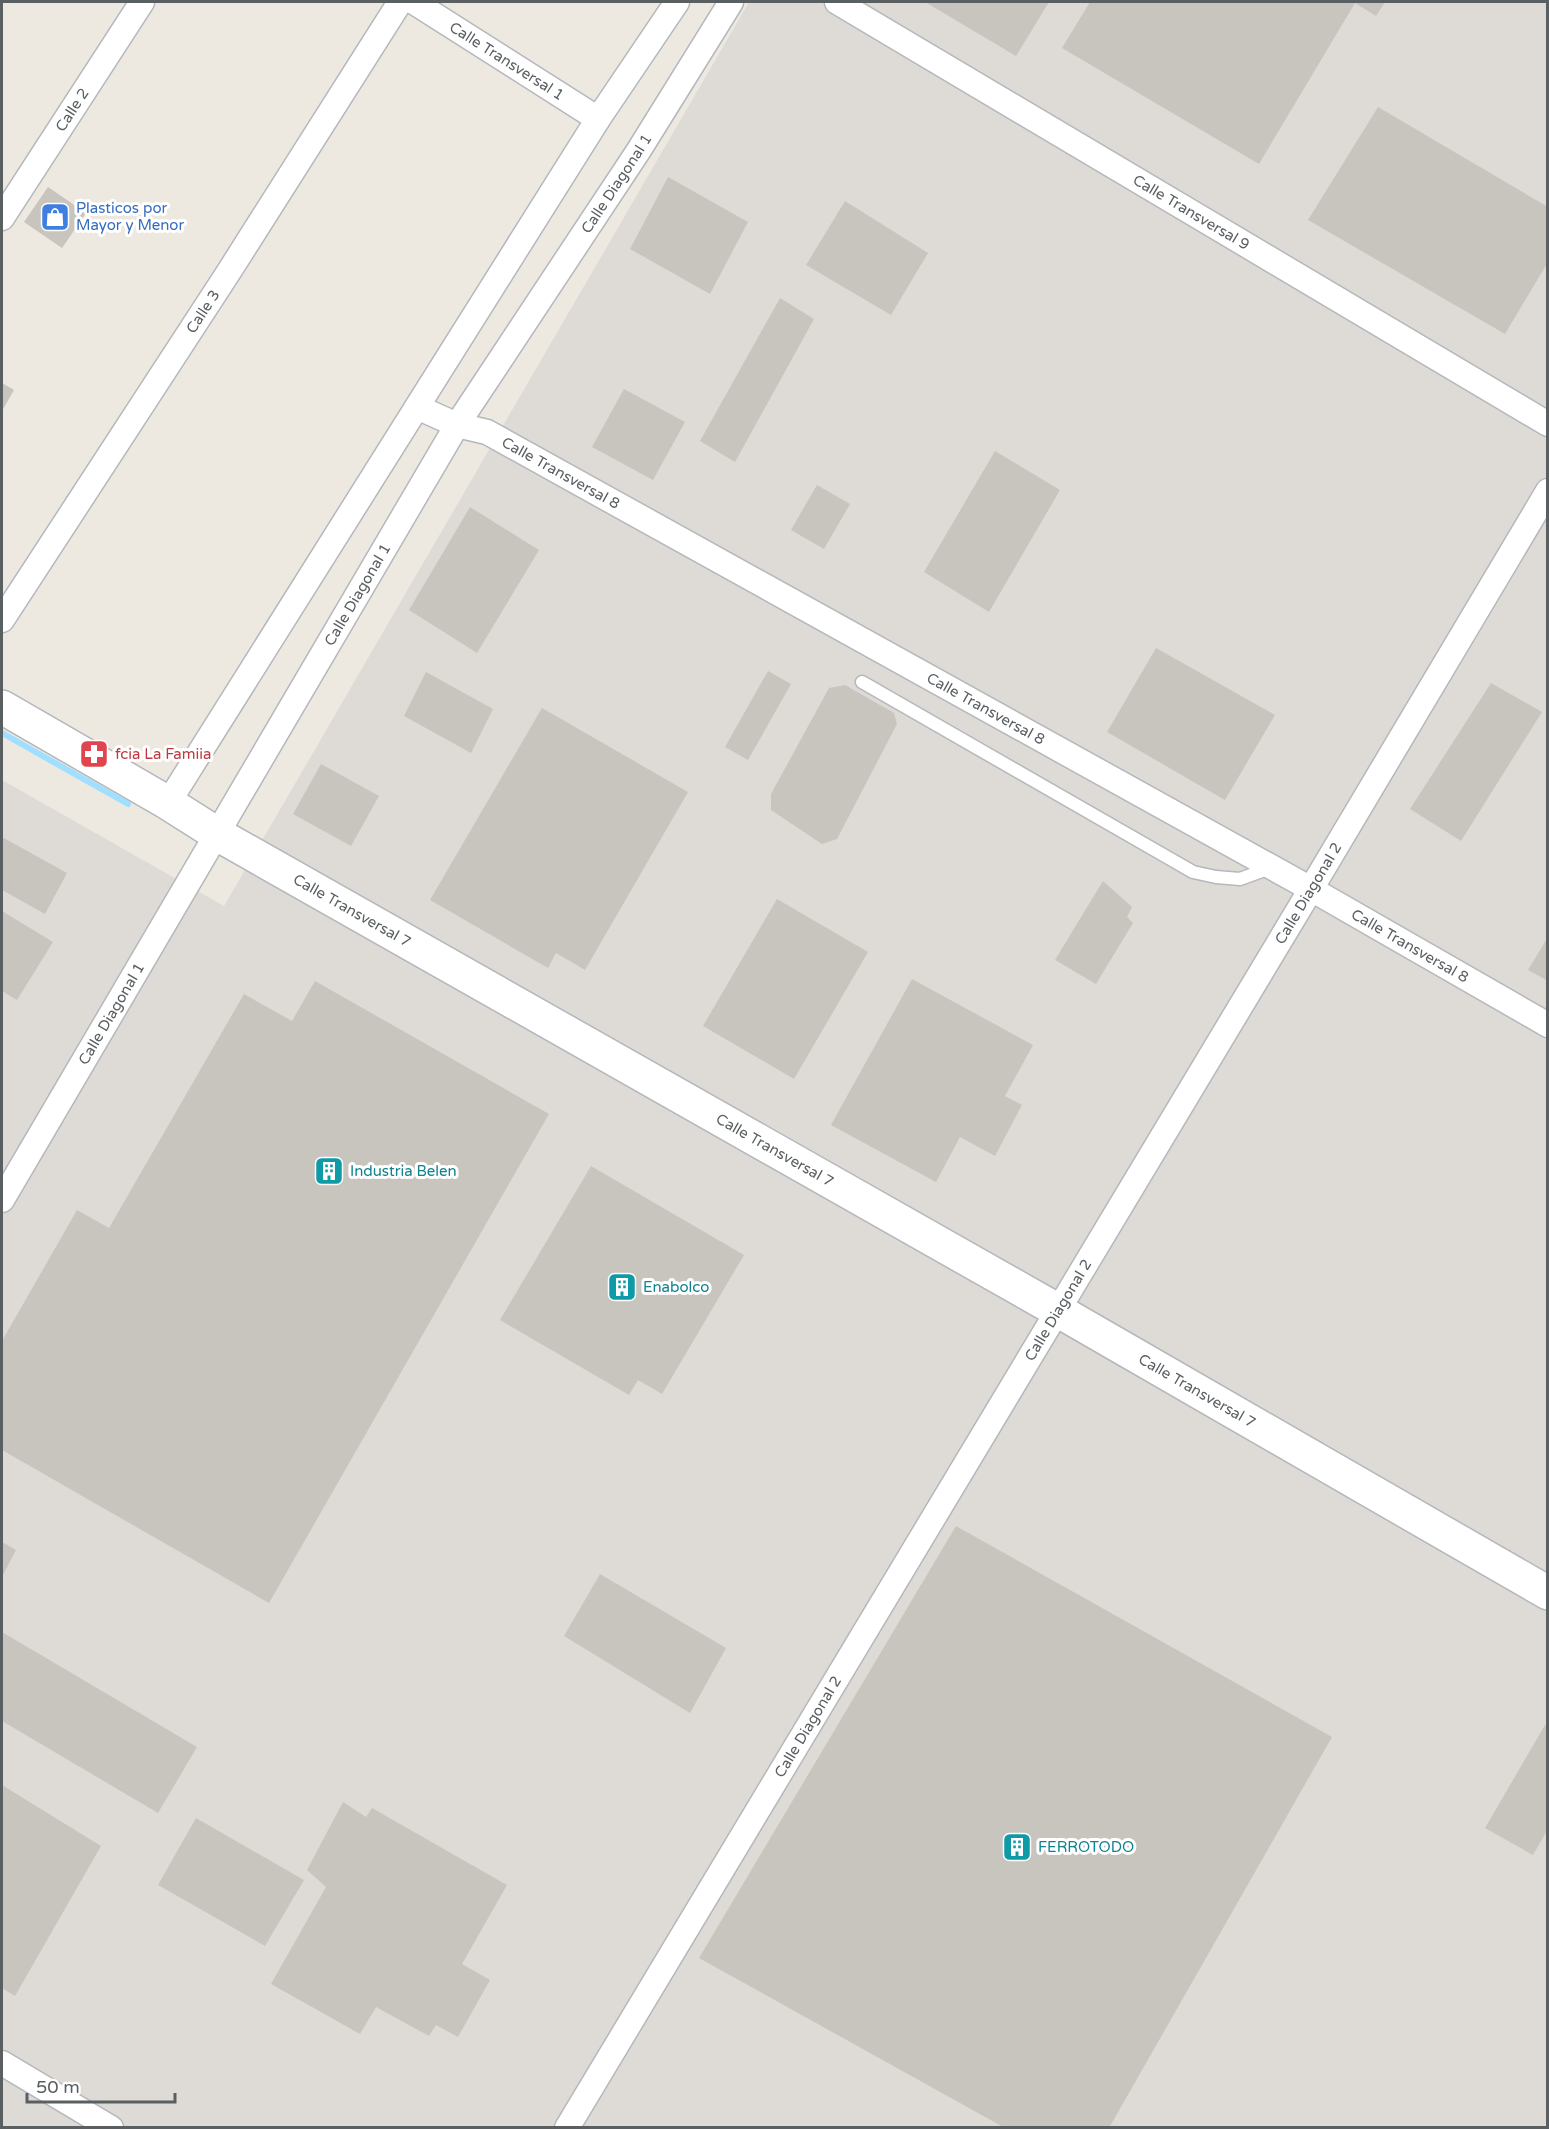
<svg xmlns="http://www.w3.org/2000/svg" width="1549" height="2129" font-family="'Varela Round',sans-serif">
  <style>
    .industrial { fill: #dedbd6 }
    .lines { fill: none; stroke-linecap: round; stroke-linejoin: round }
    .stream { stroke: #9fdfff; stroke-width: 6 }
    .building { fill: #c8c4be }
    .lane-casing { stroke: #b4b8bc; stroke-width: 15 }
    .street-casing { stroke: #b4b8bc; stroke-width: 27 }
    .secondary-casing { stroke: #b3b7bc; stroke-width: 36 }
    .lane { stroke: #fff; stroke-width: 12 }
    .street { stroke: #fff; stroke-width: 24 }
    .secondary { stroke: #fff; stroke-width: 33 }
    .labels { text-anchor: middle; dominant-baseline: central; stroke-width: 6; stroke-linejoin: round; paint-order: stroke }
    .street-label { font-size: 15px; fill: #5a5f62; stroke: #fff }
    .shop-label { font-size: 15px; fill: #366cbe; stroke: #fff; text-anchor: start }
    .health-label { font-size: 15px; fill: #be3a42; stroke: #fff; text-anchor: start }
    .culture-label { font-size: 15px; fill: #0d838f; stroke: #fff; text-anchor: start }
  </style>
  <rect width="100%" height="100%" fill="#ede9e1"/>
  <path class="industrial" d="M749 2H1547V2127H2V780L224 906Z"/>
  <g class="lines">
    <path class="stream" d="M2 733 128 804"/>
  </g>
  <path class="building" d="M925 2H1049L1016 56Z
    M1090 2H1385L1376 16 1355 3 1259 164 1062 48Z
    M1378 107 1548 207V262L1505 334 1308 220Z
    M668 177 748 222 710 294 630 249Z
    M48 187 86 213 62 248 24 222Z
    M845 201 928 253 891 315 806 265Z
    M780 298 814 319 735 462 700 441Z
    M2 383 14 390 2 411Z
    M624 389 685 422 653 480 592 447Z
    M995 451 1060 490 989 612 924 572Z
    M817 485 850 504 824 549 791 530Z
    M470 507 539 550 477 653 409 610Z
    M1156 648 1275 715 1225 800 1107 732Z
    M768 671 791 684 748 760 725 747Z
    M426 672 493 709 471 753 404 716Z
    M1491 683 1542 712 1461 841 1410 809Z
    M845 685 894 713 897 724 837 839 822 844 771 810V794L829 688Z
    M542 708 688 792 585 970 556 953 548 968 430 900Z
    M321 764 379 796 351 846 293 814Z
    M2 837 67 873 45 914 2 890Z
    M1103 881 1132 907 1127 917 1133 923 1096 984 1055 960Z
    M777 899 868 952 794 1079 703 1026Z
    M2 911 53 942 17 1000 2 991Z
    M1548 937V981L1528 970Z
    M912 979 1033 1045 1005 1096 1022 1105 995 1156 960 1137 936 1182 831 1125Z
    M315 981 549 1114 269 1603 2 1450V1341L77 1210 109 1228 244 994 292 1021Z
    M591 1166 744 1255 662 1394 638 1380 629 1395 500 1320Z
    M956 1526 1332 1737 1109 2128H1005L699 1958Z
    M2 1542 16 1550 2 1577Z
    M600 1574 726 1648 690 1713 564 1636Z
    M2 1632 197 1747 158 1813 2 1721Z
    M1545 1725 1548 1727V1829L1533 1855 1485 1828Z
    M2 1785 101 1846 15 1996 2 1988Z
    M343 1802 366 1817 372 1808 507 1885 462 1964 490 1980 458 2037 436 2025 429 2036 376 2007 360 2034 271 1984 326 1887 307 1870Z
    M196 1818 304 1880 265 1946 158 1885Z"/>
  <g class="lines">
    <g class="lane-casing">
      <path id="lane" d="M862 682 1193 872 1216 877 1240 879 1270 868"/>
    </g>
    <g class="street-casing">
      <g id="street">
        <path id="s1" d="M414 2 598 119"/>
        <path id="s2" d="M837 2 1548 424"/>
        <path id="s3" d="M2 218 142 2"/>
        <path id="s4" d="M417 407 457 425 487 432 1311 889 1548 1025"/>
        <path id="s5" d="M2 620 230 270 400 2"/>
        <path d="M168 803 598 119 677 2"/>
        <path id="s6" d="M2 1200 457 425 639 150 731 2"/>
        <path d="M2 2063 111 2128"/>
        <path id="s7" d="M567 2128 1311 889 1548 491"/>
      </g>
    </g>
    <g class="secondary-casing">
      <g id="secondary">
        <path id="s8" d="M2 707 168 803 217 834 1057 1310 1548 1593"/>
      </g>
    </g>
    <use href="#lane" class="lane"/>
    <use href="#street" class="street"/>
    <use href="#secondary" class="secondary"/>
  </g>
  <defs>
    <g id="shop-square" transform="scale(1.5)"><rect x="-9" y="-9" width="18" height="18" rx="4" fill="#3f7fe0" stroke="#fff"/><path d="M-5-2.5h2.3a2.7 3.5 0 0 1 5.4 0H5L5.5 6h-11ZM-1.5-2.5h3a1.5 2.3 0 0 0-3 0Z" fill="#fff"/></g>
    <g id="pharmacy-square" transform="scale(1.5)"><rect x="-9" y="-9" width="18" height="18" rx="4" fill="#e0444e" stroke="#fff"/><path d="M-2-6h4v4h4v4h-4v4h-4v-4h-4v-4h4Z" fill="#fff"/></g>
    <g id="building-square" transform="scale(1.5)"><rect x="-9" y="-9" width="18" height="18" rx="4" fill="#0f9aa8" stroke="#fff"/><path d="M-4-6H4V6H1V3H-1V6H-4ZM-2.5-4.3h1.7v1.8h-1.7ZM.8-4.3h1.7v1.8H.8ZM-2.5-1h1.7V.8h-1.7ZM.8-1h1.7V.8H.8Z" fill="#fff"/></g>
  </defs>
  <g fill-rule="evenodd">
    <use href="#shop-square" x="55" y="217"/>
    <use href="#pharmacy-square" x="94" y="754"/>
    <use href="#building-square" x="329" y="1171"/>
    <use href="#building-square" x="622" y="1287"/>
    <use href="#building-square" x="1017" y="1847"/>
  </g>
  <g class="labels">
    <g class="street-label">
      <text stroke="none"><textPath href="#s1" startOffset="110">Calle Transversal 1</textPath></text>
      <text stroke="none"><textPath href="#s3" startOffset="129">Calle 2</textPath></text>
      <text stroke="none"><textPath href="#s6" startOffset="1188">Calle Diagonal 1</textPath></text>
      <text stroke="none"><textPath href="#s2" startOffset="412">Calle Transversal 9</textPath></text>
      <text stroke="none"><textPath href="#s5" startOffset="368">Calle 3</textPath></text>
      <text stroke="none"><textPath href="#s4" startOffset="159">Calle Transversal 8</textPath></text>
      <text stroke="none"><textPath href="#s6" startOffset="702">Calle Diagonal 1</textPath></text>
      <text stroke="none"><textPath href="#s4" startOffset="645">Calle Transversal 8</textPath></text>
      <text stroke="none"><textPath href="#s7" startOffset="1440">Calle Diagonal 2</textPath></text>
      <text stroke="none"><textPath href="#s8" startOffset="405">Calle Transversal 7</textPath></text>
      <text stroke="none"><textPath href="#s4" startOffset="1131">Calle Transversal 8</textPath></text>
      <text stroke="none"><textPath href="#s6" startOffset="216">Calle Diagonal 1</textPath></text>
      <text stroke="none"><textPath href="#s8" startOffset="891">Calle Transversal 7</textPath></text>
      <text stroke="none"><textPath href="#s7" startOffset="954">Calle Diagonal 2</textPath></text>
      <text stroke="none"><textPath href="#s8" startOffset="1377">Calle Transversal 7</textPath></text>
      <text stroke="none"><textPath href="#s7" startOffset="468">Calle Diagonal 2</textPath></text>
    </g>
    <g class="shop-label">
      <text x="76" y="208">Plasticos por<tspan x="76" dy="17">Mayor y Menor</tspan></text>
    </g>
    <g class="health-label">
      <text x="115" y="754">fcia La Famiia</text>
    </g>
    <g class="culture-label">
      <text x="350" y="1171">Industria Belen</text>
      <text x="643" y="1287">Enabolco</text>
      <text x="1038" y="1847">FERROTODO</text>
    </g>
  </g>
  <rect width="1549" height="2129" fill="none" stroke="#5a5f62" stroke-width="6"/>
  <path d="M27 2093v9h148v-9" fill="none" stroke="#5a5f62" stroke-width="3"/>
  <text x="36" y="2093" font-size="18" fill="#5a5f62" stroke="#ffffff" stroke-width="4.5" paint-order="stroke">50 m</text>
</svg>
